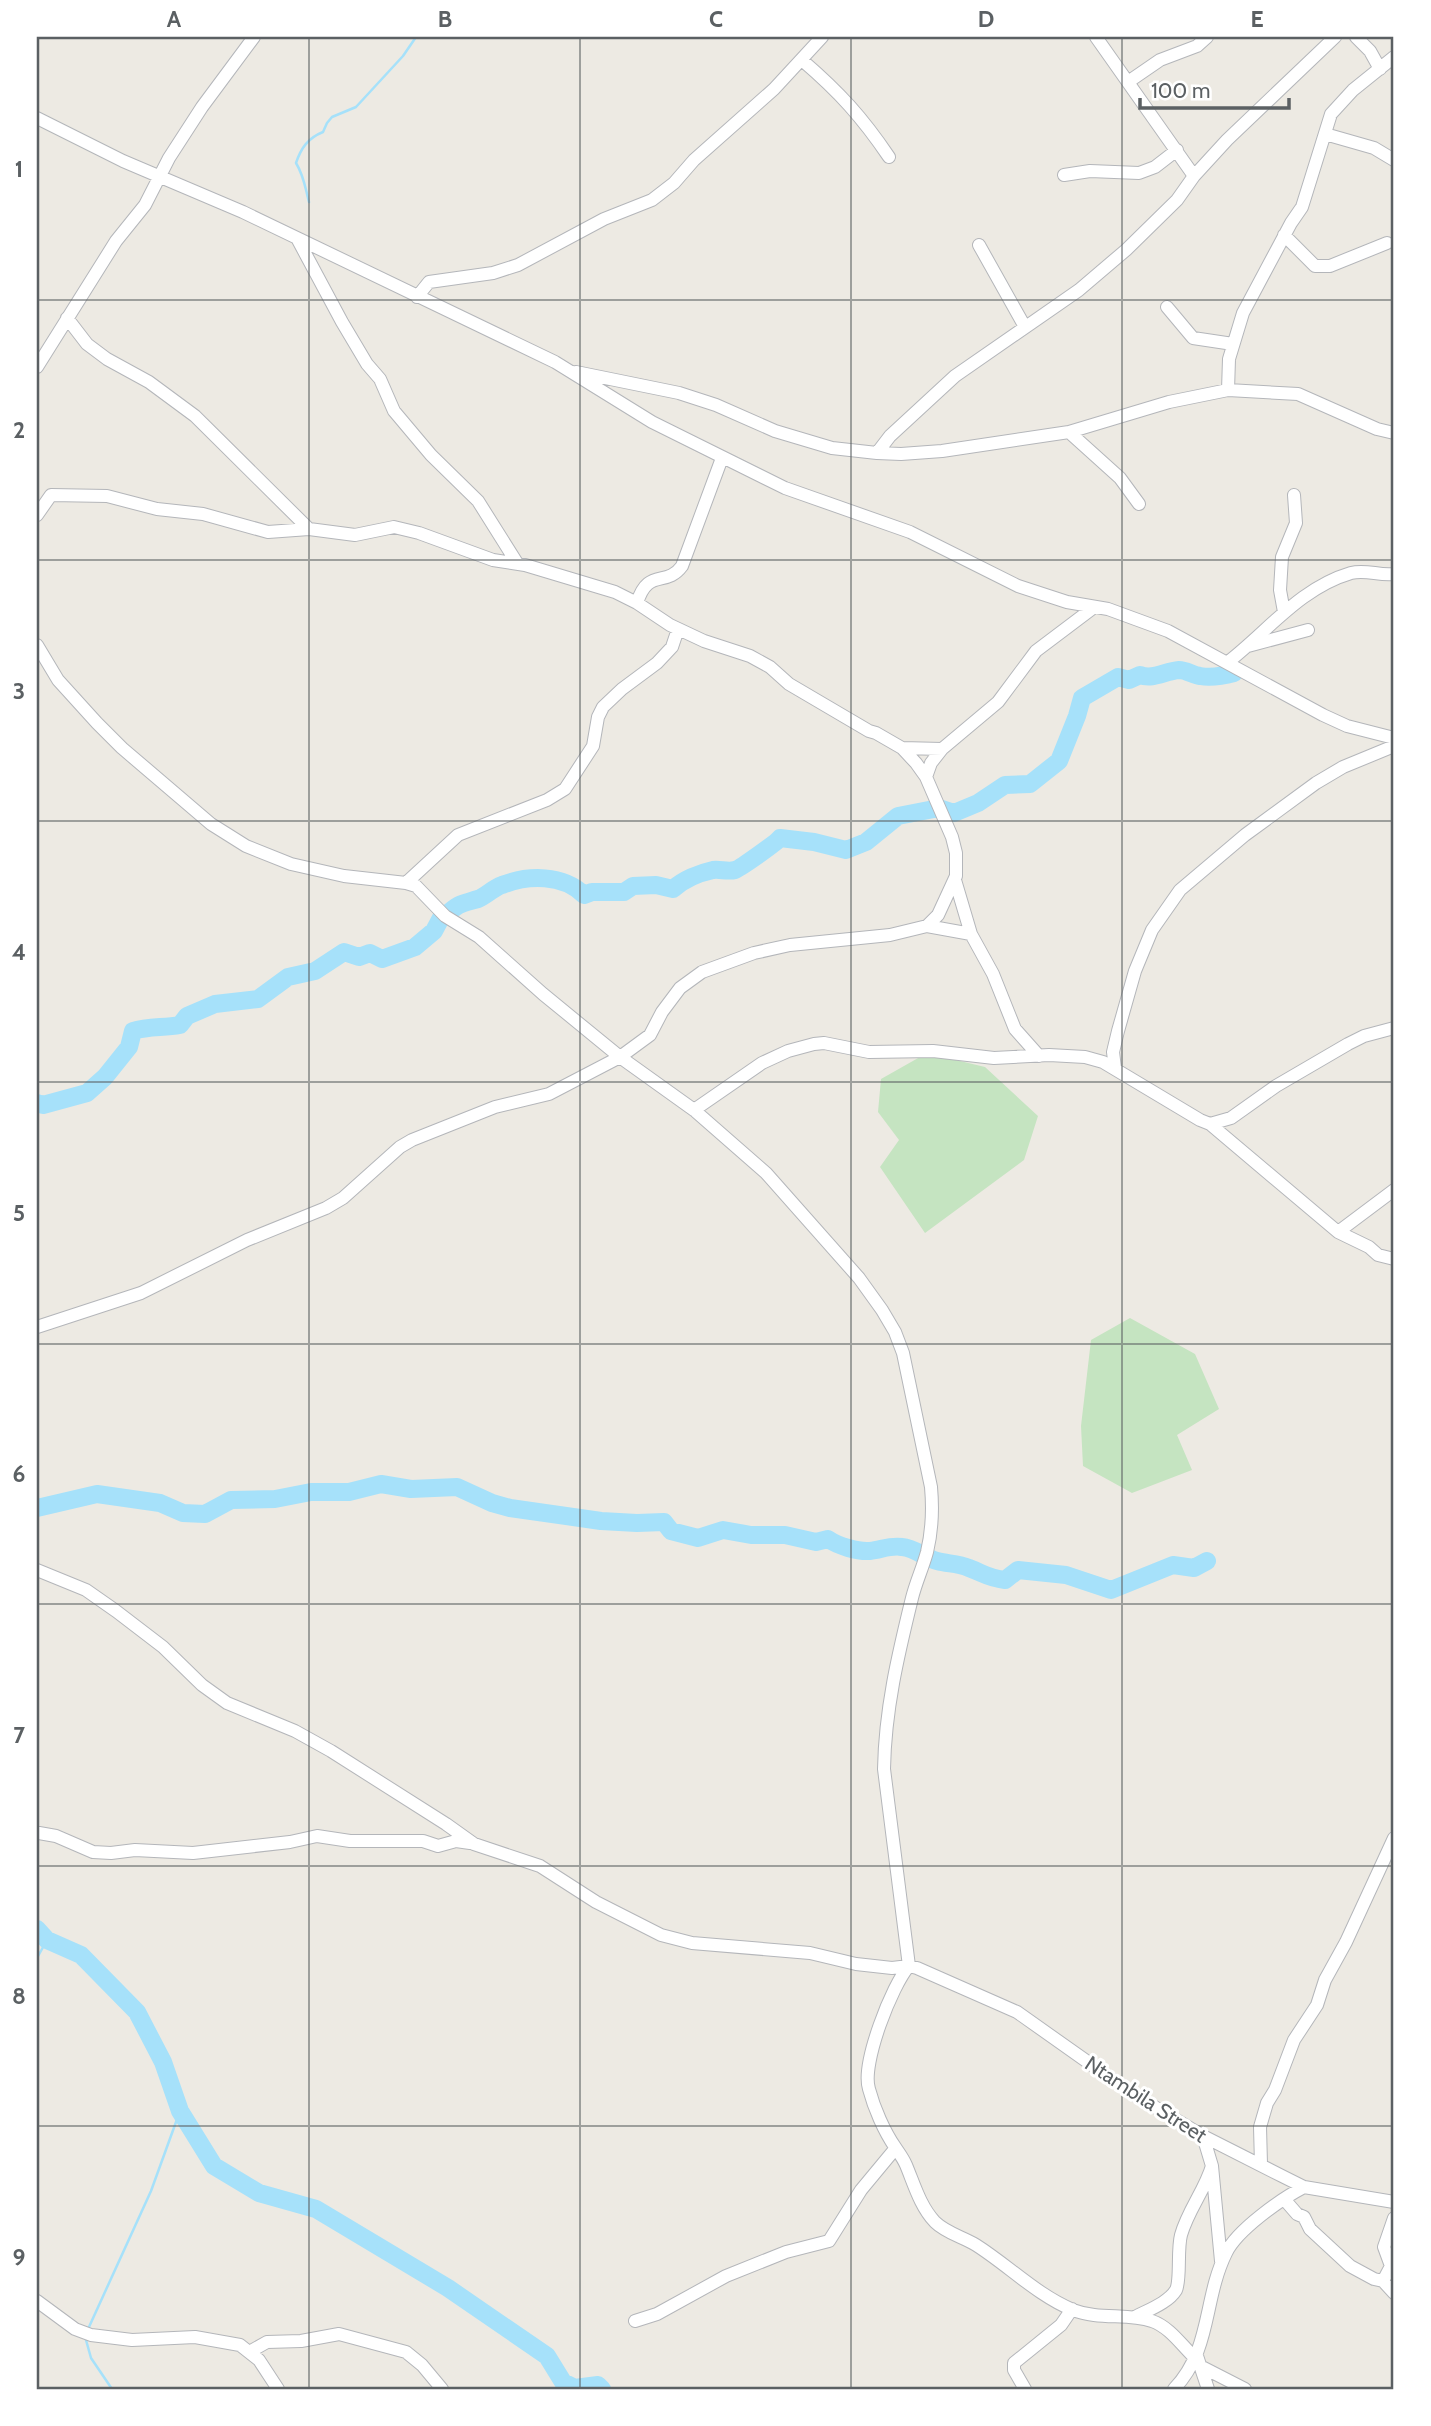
<svg xmlns="http://www.w3.org/2000/svg" width="1431" height="2426" font-family="Cabin,sans-serif">
  <style>
    .green { fill: #c5e4c1 }
    .lines { fill: none; stroke-linecap: round; stroke-linejoin: round }
    .stream { stroke: #a6e1fa; stroke-width: 2.5 }
    .river { stroke: #a6e1fa; stroke-width: 18 }
    .minor-casing { stroke: #b4b6ba; stroke-width: 14 }
    .minor { stroke: #fff; stroke-width: 12 }
    .grid { fill: none; stroke: #5b6063; stroke-width: 2; stroke-opacity: 0.55 }
    .labels { text-anchor: middle; dominant-baseline: central; stroke-width: 6; stroke-linejoin: round; paint-order: stroke }
    .street-label { font-size: 21px; fill: #5b6063; stroke: #fff }
    .neatline { fill: none; stroke: #5b6063; stroke-width: 2.5 }
    .grid-label { font-size: 23px; text-anchor: middle; font-weight: bold; fill: #5b6063 }
  </style>
  <rect width="100%" height="100%" fill="#edeae3"/>
  <path class="green" d="M927 1053 985 1067 1038 1116 1024 1160 925 1233 880 1167 899 1140 878 1112 881 1079Z
    M1130 1318 1195 1354 1219 1409 1177 1435 1192 1470 1132 1493 1083 1466 1081 1426 1091 1340Z"/>
  <g class="lines">
    <path class="stream" d="M309 202C305 187 304 176 296 163 301 148 308 138 323 132L327 123 332 117 356 107 403 56 416 37
      M37 1958 47 1940
      M89 2327 151 2191 180 2111
      M86 2340 91 2358 112 2389"/>
    <path class="river" d="M37 1103 43 1105 87 1093 105 1077 129 1047 133 1031C148 1026 163 1028 180 1025L187 1016 215 1004 258 999 288 977 315 971 344 952 359 957 370 953 382 959 415 947 434 931 442 916H445C459 903 461 904 478 899 486 896 493 888 502 885 528 875 563 874 584 895L592 892H624L633 886 656 885 673 889C683 880 699 873 713 870 720 869 728 872 735 870 739 869 776 843 780 838L814 842 846 850 866 842 898 816 939 808 954 813 978 803 1005 785 1030 784 1059 761 1077 716 1082 698 1118 677 1129 680 1140 675C1153 680 1165 671 1179 670 1186 670 1193 675 1200 676 1211 678 1223 676 1234 673
      M37 1508 97 1494 160 1503 183 1513 205 1514 231 1500 275 1499 311 1492H349L381 1484 411 1489 457 1487 492 1503 510 1508 601 1521 637 1523 664 1522 671 1531 698 1538 723 1530 751 1535H785L816 1542 828 1539C838 1546 858 1552 870 1551 881 1550 890 1545 902 1547 915 1548 925 1558 937 1561 948 1564 958 1563 969 1568 985 1574 988 1578 1005 1580L1018 1570 1066 1575 1111 1590 1173 1565 1194 1568 1207 1561
      M37 1929 47 1940 81 1955 137 2012 163 2062 180 2111 214 2166 259 2193 316 2209 448 2288 547 2356 563 2382 575 2388 598 2385 602 2389"/>
    <g class="minor-casing">
      <path id="minor" d="M1096 37 1194 176
        M1356 37 1370 51 1380 69
        M803 61C839 92 862 117 889 157
        M1128 82 1160 60 1197 46 1207 37
        M37 118 123 161 243 212 555 362 652 422 785 488 910 532 1018 586 1067 602 1108 609 1168 631 1323 715 1347 726 1394 738
        M1325 134 1374 148 1394 160
        M1064 175 1090 171 1139 173 1155 167 1177 150
        M1284 235 1315 266H1330L1387 243
        M298 240 342 322 367 364 380 379 394 411 431 455 478 501 517 563
        M979 245 1025 327
        M417 297 429 282 493 273 518 265 604 219 652 200 674 183 694 160 774 89 822 37
        M1167 307 1193 338 1233 344
        M67 318 87 344 107 359 149 382 195 416 309 529
        M37 367 116 241 145 205 169 158 202 107 254 37
        M576 372 679 393 716 405 775 431 832 448 877 453 901 454 942 451 1069 432 1169 402 1228 390 1298 394 1377 429 1394 433
        M1228 390 1229 359 1243 313 1291 223 1302 207 1331 114 1353 90 1394 57
        M1069 432 1120 478 1139 504
        M877 453 890 436 955 376 1079 290 1126 250 1177 200 1194 176 1227 140 1335 37
        M37 515 51 495 107 496 157 509 203 514 268 532 309 529 355 535 394 527 419 533 493 560 525 565 615 592 637 603 670 625 704 641 750 656 770 667 789 684 869 731 876 733 902 748 916 763 926 777 952 837 956 853V876L938 915 927 926 890 935 790 945 754 953 702 972 680 988 662 1012 650 1035 620 1057 549 1094 495 1107 412 1140 400 1147 343 1198 326 1208 247 1240 141 1293 37 1327
        M637 603C648 567 666 588 682 566L722 458
        M1284 612 1280 590 1282 557 1296 523 1294 495
        M37 645 58 680 97 723 122 748 211 824 246 846 291 864 344 876 406 883 416 886 445 916 479 937 543 994 620 1057 694 1110 766 1173 859 1278 882 1310 895 1332 903 1353 931 1487C933 1509 932 1531 927 1552 923 1567 916 1582 912 1598 898 1655 885 1710 884 1769L909 1966C892 1985 861 2064 869 2089 874 2108 884 2131 895 2147 899 2153 903 2158 906 2165 914 2184 920 2206 935 2222 946 2233 963 2237 976 2245 1009 2266 1037 2295 1073 2310 1099 2320 1127 2313 1152 2321 1169 2327 1180 2343 1192 2355L1197 2356 1208 2389
        M1248 646 1308 630
        M1228 662C1268 631 1300 588 1351 573 1366 569 1379 576 1394 574
        M902 748 942 749
        M926 777 931 763 942 749 998 702 1036 651 1093 608
        M406 883 458 835 547 800 565 789 593 746 598 717 603 707 622 689 657 663 672 647 678 629
        M927 926 971 934 955 880
        M971 934 993 974 1015 1029 1039 1056
        M1115 1068 1113 1052 1118 1031 1135 971 1152 930 1180 890 1245 835 1316 783 1343 767 1394 746
        M694 1110 762 1063 788 1051 814 1044 824 1043 869 1052 933 1051 994 1058 1049 1055 1085 1057 1103 1062 1200 1120 1210 1124 1231 1118 1276 1086 1348 1044 1364 1036 1394 1028
        M1210 1124 1338 1232 1369 1247 1378 1255 1394 1259
        M1338 1232 1394 1190
        M37 1570 86 1590 116 1611 163 1647 202 1685 227 1703 295 1731 331 1751 446 1824 474 1844 540 1866 596 1902 661 1935 692 1943 810 1953 856 1964 892 1968 909 1966 917 1968 1017 2012 1133 2094 1203 2136 1282 2176 1304 2187 1394 2202
        M39 1833 56 1836 93 1852 111 1853 135 1850 193 1853 290 1842 317 1836 350 1841H423L438 1846 456 1841 470 1843
        M1203 2136 1212 2166 1221 2261
        M1261 2164 1260 2127 1267 2103 1275 2090 1294 2040 1317 2005 1325 1980 1346 1942 1394 1838
        M1284 2199 1297 2214 1304 2217 1310 2229 1350 2266 1374 2279 1383 2281 1394 2293
        M1383 2281 1391 2266 1384 2247 1394 2218
        M37 2301 75 2329 91 2335 132 2340 195 2337 240 2345 259 2360 278 2389
        M1135 2317C1148 2310 1168 2303 1176 2290 1181 2280 1177 2250 1181 2235 1188 2210 1205 2190 1212 2166
        M635 2321 657 2314 726 2276 786 2252 829 2241 861 2190 895 2149
        M251 2351 267 2342 301 2341 339 2334 406 2352 422 2365 442 2389
        M1202 2367 1245 2389
        M1025 2389 1014 2370V2363L1061 2325 1072 2309
        M1174 2389C1212 2349 1203 2300 1226 2253 1237 2230 1281 2199 1304 2187"/>
    </g>
    <use href="#minor" class="minor"/>
  </g>
  <path class="grid" d="M309 37V2389M580 37V2389M851 37V2389M1122 37V2389M37 300H1394M37 560H1394M37 821H1394M37 1082H1394M37 1344H1394M37 1604H1394M37 1866H1394M37 2126H1394"/>
  <g class="labels">
    <g class="street-label">
      <text transform="translate(1146 2099) rotate(33)">Ntambila Street</text>
    </g>
  </g>
  <rect width="1431" height="2426" fill="none" stroke="#ffffff" stroke-width="77"/>
  <path d="M1140 98v10h149v-10" fill="none" stroke="#5b6063" stroke-width="3.5"/>
  <text x="1151" y="98" font-size="21" fill="#5b6063" stroke="#ffffff" stroke-width="5" paint-order="stroke">100 m</text>
  <rect x="38" y="38" width="1354" height="2350" class="neatline"/>
  <g class="grid-label">
    <text x="174" y="27">A</text>
    <text x="445" y="27">B</text>
    <text x="716" y="27">C</text>
    <text x="986" y="27">D</text>
    <text x="1257" y="27">E</text>
    <text x="19" y="177">1</text>
    <text x="19" y="438">2</text>
    <text x="19" y="699">3</text>
    <text x="19" y="960">4</text>
    <text x="19" y="1221">5</text>
    <text x="19" y="1482">6</text>
    <text x="19" y="1743">7</text>
    <text x="19" y="2004">8</text>
    <text x="19" y="2265">9</text>
  </g>
</svg>
